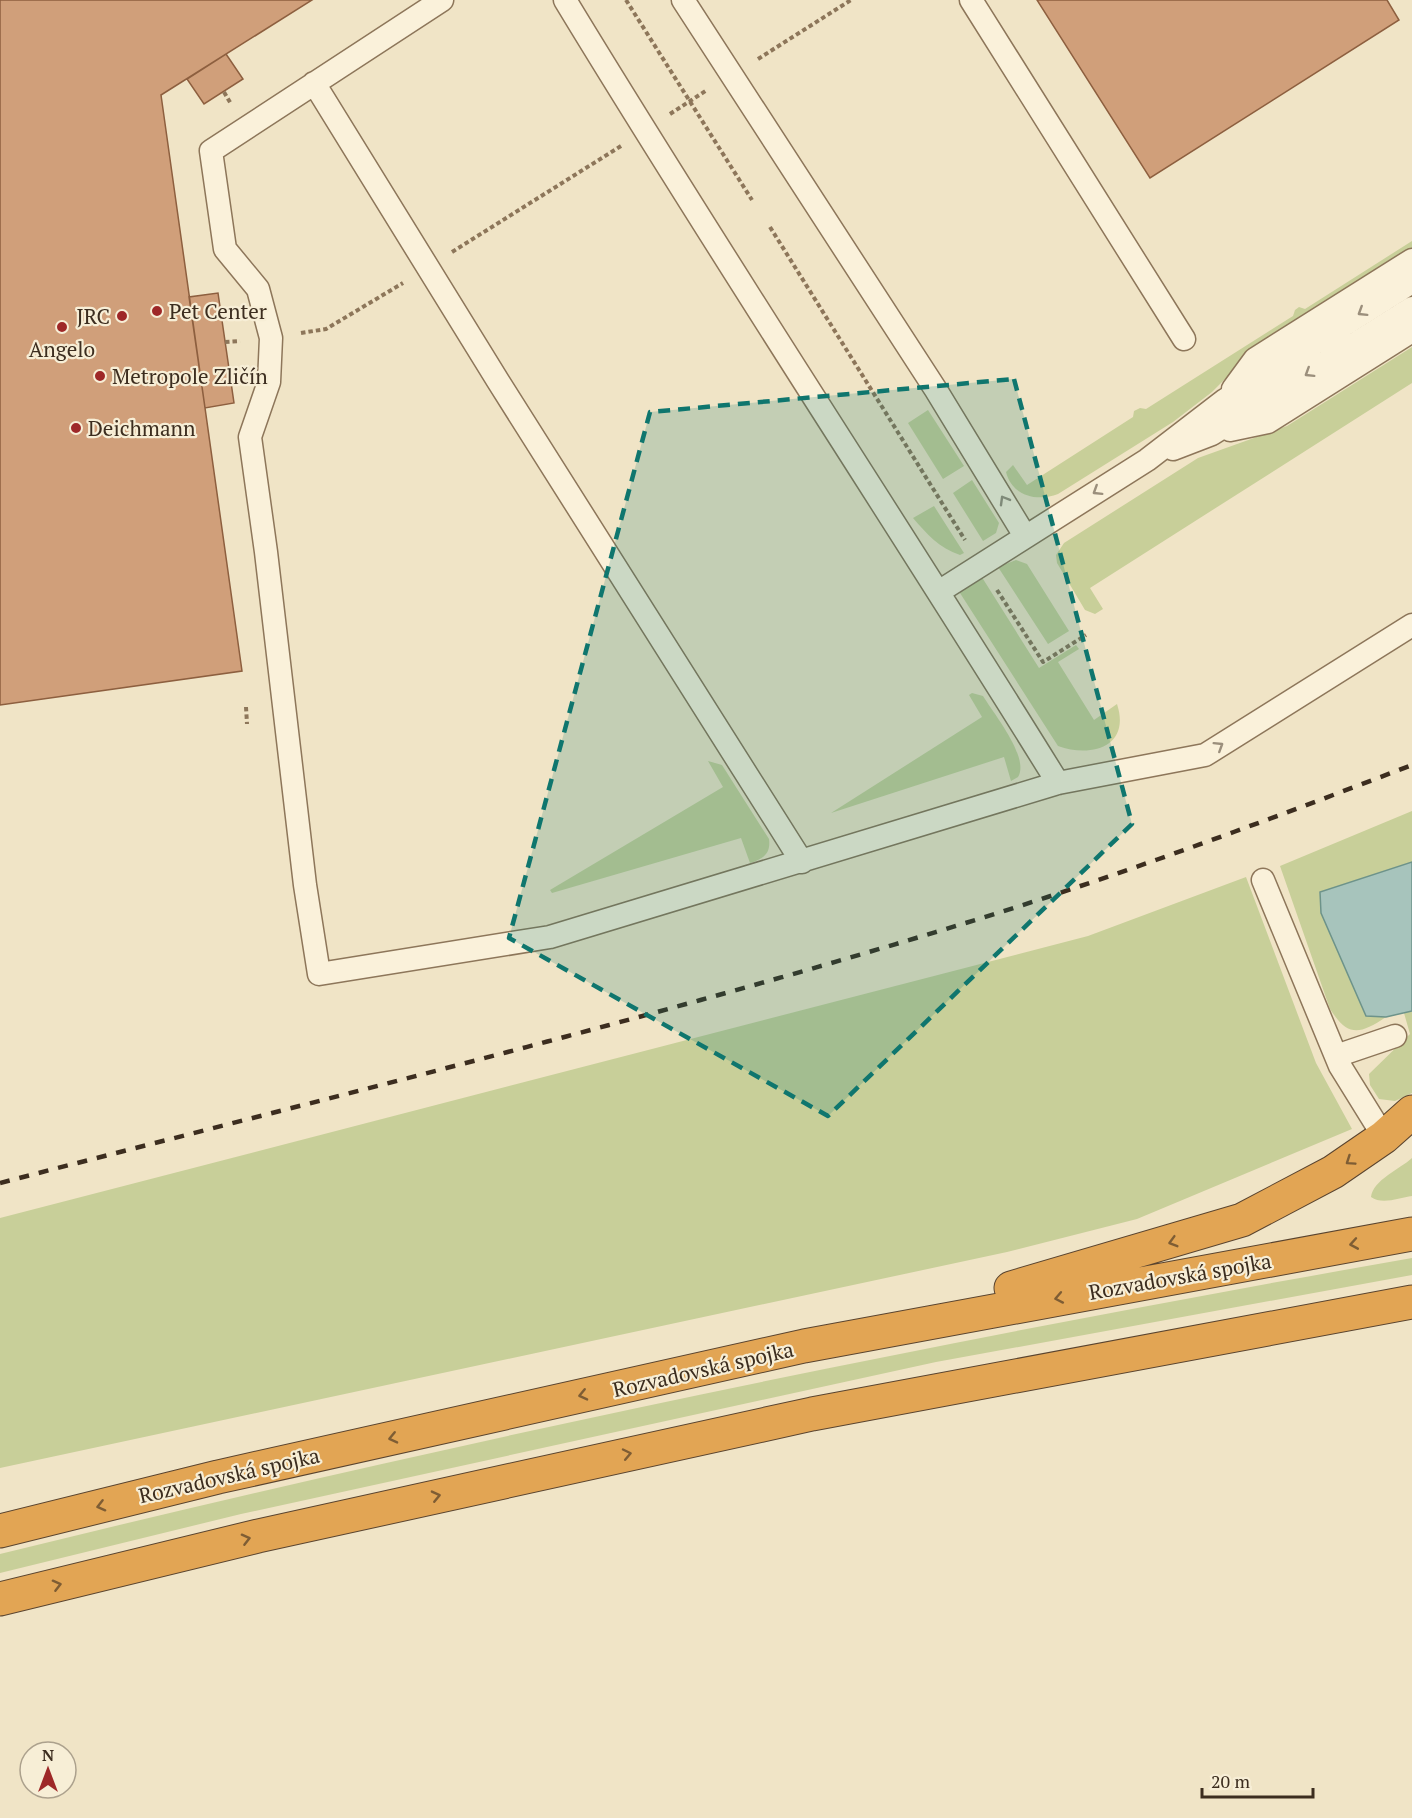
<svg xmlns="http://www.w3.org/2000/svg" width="1412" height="1818" font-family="'PT Serif',serif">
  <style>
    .green { fill: #c8cf99 }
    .water { fill: #a7c4bc; stroke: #6d938a; stroke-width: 1.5 }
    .building { fill: #d09f7a; stroke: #8d5f3f; stroke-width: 1.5 }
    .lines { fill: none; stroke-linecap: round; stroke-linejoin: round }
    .lane-casing { stroke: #8d765a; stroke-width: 25 }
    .highway-casing { stroke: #5a442f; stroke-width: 35 }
    .path { stroke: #8d765a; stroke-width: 4; stroke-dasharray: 4.5 3; stroke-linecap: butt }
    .lane { stroke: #faf1da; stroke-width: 22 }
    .highway { stroke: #e2a554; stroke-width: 33 }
    .rail { stroke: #3c2d1f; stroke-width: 4.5; stroke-dasharray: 10 10; stroke-linecap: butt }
    .oneway { stroke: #9b8f7c }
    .oneway2 { stroke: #7e5d34 }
    .marked { fill: #0f766e; fill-opacity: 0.2; stroke: #0f766e; stroke-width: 4.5; stroke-dasharray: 12 8; stroke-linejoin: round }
    .poi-dot { fill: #9e2828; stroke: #f7eed6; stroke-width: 2 }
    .labels { text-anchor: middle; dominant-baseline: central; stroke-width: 4.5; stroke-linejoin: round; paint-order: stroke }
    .poi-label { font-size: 21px; fill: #3c2d1f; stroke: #f7eed6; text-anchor: start }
    .street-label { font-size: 21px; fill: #3c2d1f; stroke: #f7eed6 }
  </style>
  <rect width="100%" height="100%" fill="#f0e4c6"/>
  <path class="green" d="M1412 241V252L1247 357 1212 392 1173 422 1058 494C1037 502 1012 496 1006 472L1013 465 1027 485 1133 417 1134 411 1140 408 1146 409 1293 316 1295 310 1299 307 1305 309Z
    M1412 347V383L1090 588 1103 609 1095 614 1085 610 1057 563 1056 555 1064 543 1198 458 1287 426Z
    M928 410 964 466 943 479 908 423Z
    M972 480 999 523 996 533 983 541 953 493Z
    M934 506 964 553 960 555C939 548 927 534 913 518Z
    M1016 560 1027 564 1069 631 1048 644 998 567Z
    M978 571 1039 668 1076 645 1079 649 1058 662 1094 720 1117 704C1131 747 1091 758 1058 746L960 593 959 587Z
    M972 693 983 696C994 714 1030 758 1018 777L1011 781 1004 757 831 813 982 717 969 695Z
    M708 761 722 765 769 839C771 854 763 859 750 863L741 838 552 893 550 890 555 887 723 787Z
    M1412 811V862L1320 892 1366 1016 1386 1017C1359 1035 1348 1037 1330 1009L1280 866Z
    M1246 877 1316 1063 1352 1129 1137 1219 1007 1252 0 1468V1218L1088 936Z
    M1412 1011V1093L1395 1101 1379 1099 1370 1085 1369 1074 1410 1034 1404 1013Z
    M1412 1158V1196C1399 1198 1382 1205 1371 1197 1373 1180 1400 1169 1412 1158Z
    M1412 1258V1275L936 1362 241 1514 0 1573V1554C467 1439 938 1341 1412 1258Z"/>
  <path class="water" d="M1412 862V1011L1386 1017 1366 1016 1321 913 1320 892Z"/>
  <path class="building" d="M0 0H312L161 95 242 671 0 705Z
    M1037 0H1387L1399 20 1150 178Z
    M226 54 243 79 204 104 187 79Z
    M218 293 234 403 205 408 189 297Z"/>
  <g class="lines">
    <g class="lane-casing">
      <path id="lane" d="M442 0 211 151 225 249 258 289 271 338 269 382 250 437 266 552 305 885 319 974 550 937 1058 783 1205 755 1412 625
        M565 0C725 264 896 521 1058 783
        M683 0 936 390 1025 536
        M971 0 1184 339
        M314 83 498 381 802 862
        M1233 389 1255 359 1412 260
        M1230 430 1268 422 1412 331
        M1173 449 1212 434 1412 308
        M940 591 1147 460 1225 400 1412 282
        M1263 880 1340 1066 1384 1137
        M1336 1056 1395 1036"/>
    </g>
    <g class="highway-casing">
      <path id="highway" d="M1011 1288 1242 1220 1333 1172 1384 1137 1412 1112
        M0 1531 218 1477 804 1346 1412 1234
        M0 1599 258 1536 812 1414 1412 1302"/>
    </g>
    <path class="path" d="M626 0 752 200
      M758 59 851 0
      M224 92 231 104
      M670 114 707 90
      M770 227 965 540
      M452 252 621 146
      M301 333 326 329 403 283
      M225 342 240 341
      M997 590 1043 662 1086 635
      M246 707 247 724"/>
    <use href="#lane" class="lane"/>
    <use href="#highway" class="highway"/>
    <path class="rail" d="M0 1183C334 1096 671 1015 1001 912 1140 868 1276 817 1412 765"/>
  </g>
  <defs><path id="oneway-chevron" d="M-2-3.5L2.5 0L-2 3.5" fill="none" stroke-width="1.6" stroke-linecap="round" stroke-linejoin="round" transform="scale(1.5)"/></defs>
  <g class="oneway">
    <use href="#oneway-chevron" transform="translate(1362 312) rotate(148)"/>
    <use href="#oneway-chevron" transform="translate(1309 373) rotate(148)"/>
    <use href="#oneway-chevron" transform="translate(1097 491) rotate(148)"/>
    <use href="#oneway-chevron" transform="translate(1004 500) rotate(-120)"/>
    <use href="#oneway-chevron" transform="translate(1219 746) rotate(-32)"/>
  </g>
  <g class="oneway2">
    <use href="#oneway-chevron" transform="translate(1350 1161) rotate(146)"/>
    <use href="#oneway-chevron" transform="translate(1173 1242) rotate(164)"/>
    <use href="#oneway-chevron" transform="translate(1354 1244) rotate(170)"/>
    <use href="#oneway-chevron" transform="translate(1059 1298) rotate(169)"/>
    <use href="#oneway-chevron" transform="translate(583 1395) rotate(167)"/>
    <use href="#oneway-chevron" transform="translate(393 1438) rotate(167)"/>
    <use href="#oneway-chevron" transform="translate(627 1454) rotate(-12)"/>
    <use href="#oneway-chevron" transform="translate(436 1496) rotate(-13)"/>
    <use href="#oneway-chevron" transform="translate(101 1506) rotate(166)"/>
    <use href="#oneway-chevron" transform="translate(246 1539) rotate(-14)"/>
    <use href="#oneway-chevron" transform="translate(57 1585) rotate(-14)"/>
  </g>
  <path class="marked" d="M1014 379 1132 824 828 1116 509 938 650 412Z"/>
  <g class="poi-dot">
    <circle cx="157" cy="311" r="6"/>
    <circle cx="122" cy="316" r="6"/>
    <circle cx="62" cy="327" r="6"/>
    <circle cx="100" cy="376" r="6"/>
    <circle cx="76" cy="428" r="6"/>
  </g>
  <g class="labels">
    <g class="poi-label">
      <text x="169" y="311">Pet Center</text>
      <text x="110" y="316" text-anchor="end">JRC</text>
      <text x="62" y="349" text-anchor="middle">Angelo</text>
      <text x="112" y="376">Metropole Zličín</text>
      <text x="88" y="428">Deichmann</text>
    </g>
    <g class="street-label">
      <text transform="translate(1180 1276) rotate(-10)">Rozvadovská spojka</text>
      <text transform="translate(703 1369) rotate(-13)">Rozvadovská spojka</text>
      <text transform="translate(229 1475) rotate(-13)">Rozvadovská spojka</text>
    </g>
  </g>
  <g transform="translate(48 1770)"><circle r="28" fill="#f7eed6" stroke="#aca18d" stroke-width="1.5"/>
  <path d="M0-4.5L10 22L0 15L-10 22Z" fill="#9e2828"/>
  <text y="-9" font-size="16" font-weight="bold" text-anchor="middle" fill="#3c2d1f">N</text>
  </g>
  <path d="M1202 1788v9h111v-9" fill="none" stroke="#3c2d1f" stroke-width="3"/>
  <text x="1211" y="1788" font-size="18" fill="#3c2d1f" stroke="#f7eed6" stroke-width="4.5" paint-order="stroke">20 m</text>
</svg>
